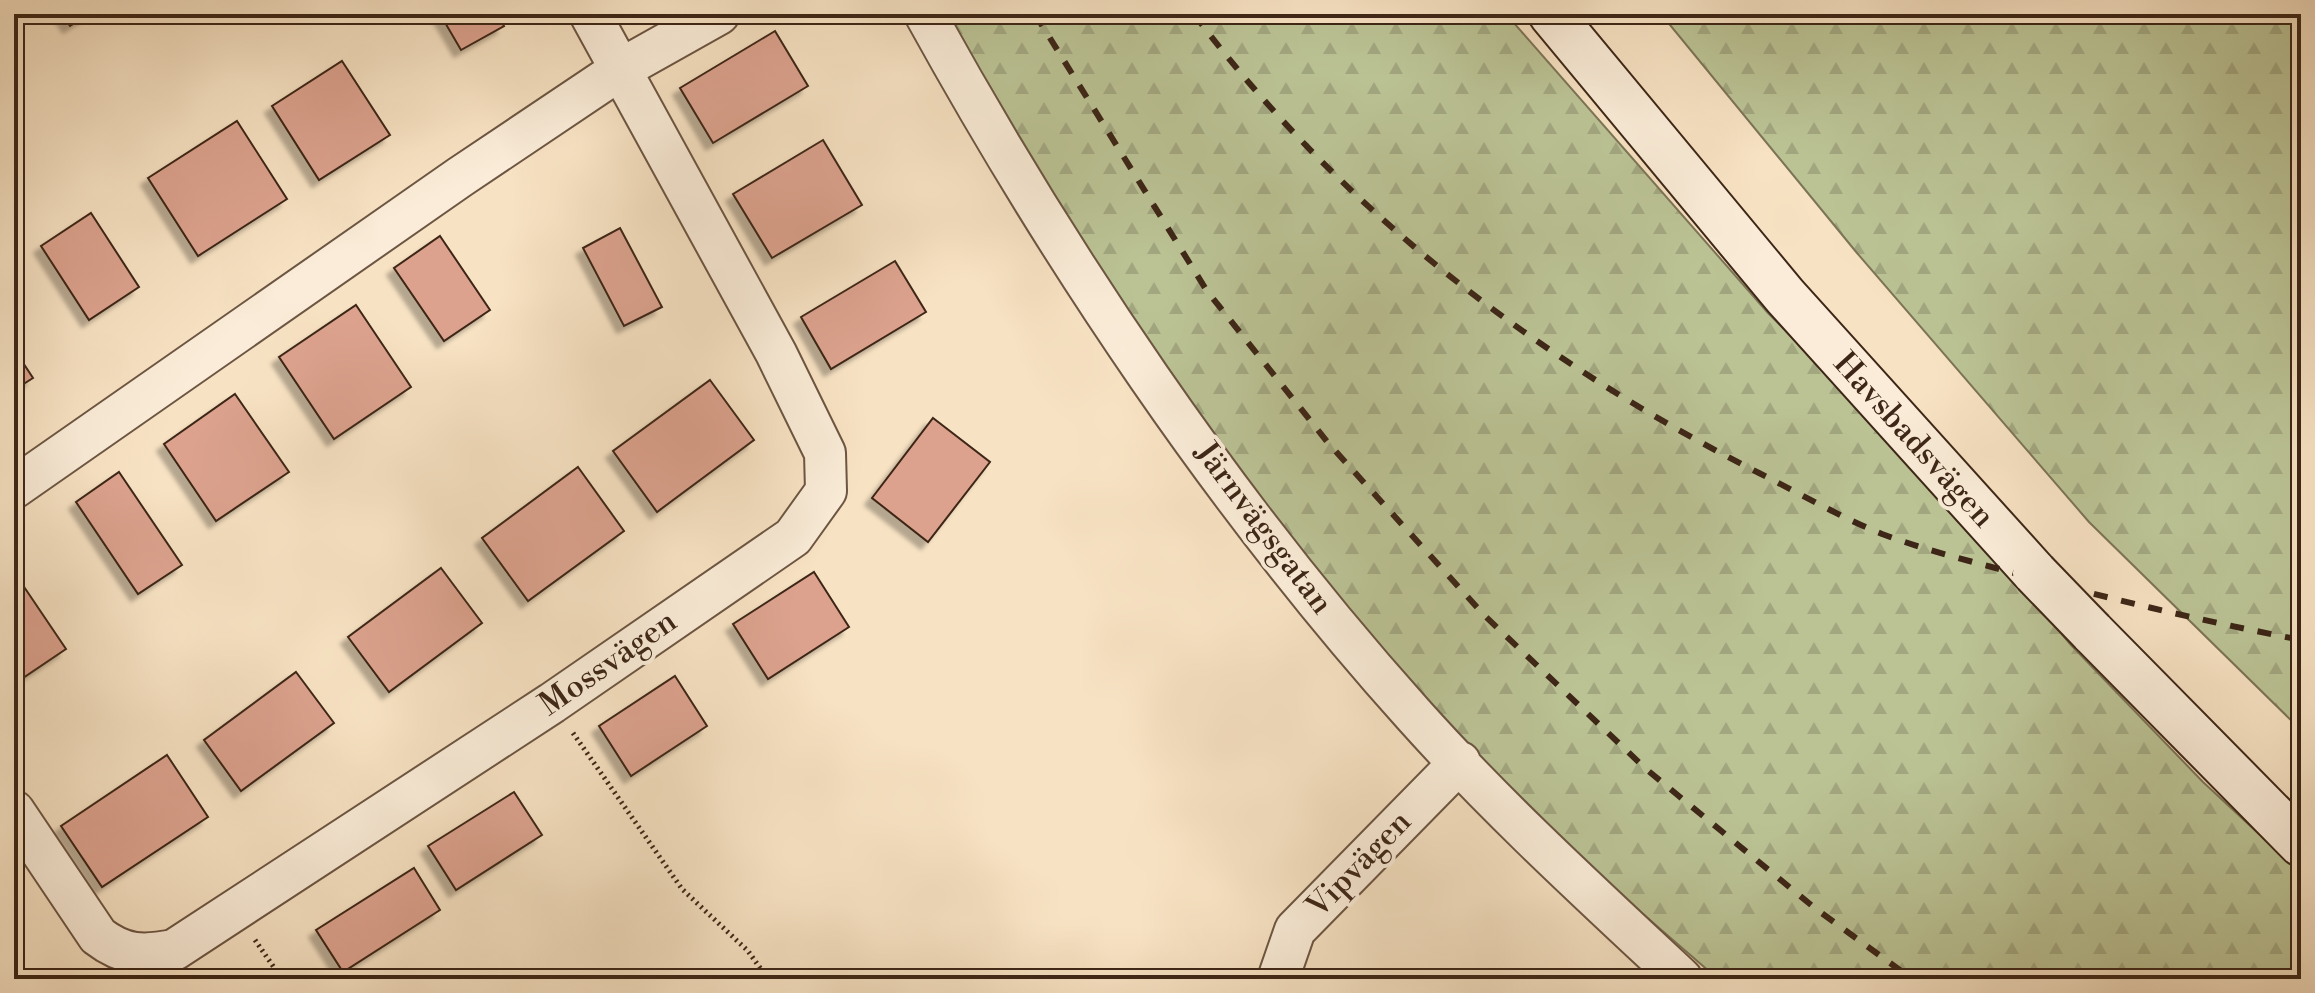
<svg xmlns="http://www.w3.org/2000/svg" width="2315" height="993" font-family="'Libre Bodoni',serif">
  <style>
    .forest { fill: url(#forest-firs); stroke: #7c7456; stroke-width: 2 }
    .building { fill: #dca28e; stroke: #3d2617; stroke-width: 2; filter: url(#shadow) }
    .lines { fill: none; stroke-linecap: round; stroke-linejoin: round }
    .minor-casing { stroke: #6c5542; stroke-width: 44 }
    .secondary-casing { stroke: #3d2617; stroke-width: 48 }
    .path { stroke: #3d2617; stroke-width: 5; stroke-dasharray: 2 4; stroke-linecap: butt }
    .minor { stroke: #faecd8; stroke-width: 40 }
    .secondary { stroke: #faecd8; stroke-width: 44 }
    .rail { stroke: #3d2617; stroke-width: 6; stroke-dasharray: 14 14; stroke-linecap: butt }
    .secondary-bridge-casing { stroke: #3d2617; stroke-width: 48; stroke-linecap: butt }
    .secondary-bridge { stroke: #faecd8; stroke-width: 44 }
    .labels { text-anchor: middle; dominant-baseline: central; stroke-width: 8; stroke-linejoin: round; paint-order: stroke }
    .street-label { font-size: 32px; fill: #3d2617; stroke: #faecd8 }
  </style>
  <defs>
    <pattern id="forest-firs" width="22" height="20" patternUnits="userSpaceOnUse" patternTransform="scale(2)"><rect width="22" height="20" fill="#bbc395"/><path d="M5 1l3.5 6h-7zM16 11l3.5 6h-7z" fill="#a2a780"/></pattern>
    <filter id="shadow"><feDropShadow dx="-7" dy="7" stdDeviation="2" flood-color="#0004"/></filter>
  </defs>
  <rect width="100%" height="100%" fill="#f7e2c3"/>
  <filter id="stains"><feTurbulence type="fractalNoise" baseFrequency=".0025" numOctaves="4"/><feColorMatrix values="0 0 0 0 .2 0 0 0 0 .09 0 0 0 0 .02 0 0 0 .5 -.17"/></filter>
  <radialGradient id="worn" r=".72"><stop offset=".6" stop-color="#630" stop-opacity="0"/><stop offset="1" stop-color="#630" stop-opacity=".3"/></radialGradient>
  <path class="forest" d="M924 14H1506L1768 313 1915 461 2071 645 2203 782 2301 873V979H1718L1444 742 1247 521Z
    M1661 14H2301V730L2089 522 1857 253Z"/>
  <path class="building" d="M62 14H89L70 26Z
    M440 14H497L504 26 461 50Z
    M775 31 808 86 713 143 680 88Z
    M342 61 390 135 319 180 272 106Z
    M237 121 287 199 198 256 148 178Z
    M823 140 862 205 772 258 733 194Z
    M91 213 139 287 89 320 41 246Z
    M620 228 662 307 624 326 583 248Z
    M440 236 490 310 444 341 394 268Z
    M895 261 926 312 831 369 801 317Z
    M356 305 411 387 334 439 279 357Z
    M14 349 33 378 14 390Z
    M710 380 754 440 657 512 613 451Z
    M235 394 289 472 216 521 164 444Z
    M933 418 990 462 928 542 872 498Z
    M578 467 624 531 528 601 482 538Z
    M119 472 182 565 138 594 76 502Z
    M441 568 482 623 389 692 348 637Z
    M14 572 66 649 14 684Z
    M814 572 849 627 768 679 733 624Z
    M296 672 334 723 241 791 204 740Z
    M675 676 707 726 631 776 599 726Z
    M167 755 208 817 102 887 61 826Z
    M514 792 542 835 456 890 428 846Z
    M414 868 440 910 343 972 316 930Z"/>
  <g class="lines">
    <g class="minor-casing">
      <path id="minor" d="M925 14C1060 259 1226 506 1413 714 1497 808 1590 893 1682 979
        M14 488 460 177 621 69 719 14
        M14 811 98 936C124 956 143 956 174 950L552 703 793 537 826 491 825 453 776 353 590 14
        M1278 979 1295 930 1460 762"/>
    </g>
    <g class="secondary-casing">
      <path id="secondary" d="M1551 14 1785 296 2035 573
        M2092 632 2301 844"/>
    </g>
    <path class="path" d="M573 733 682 889 748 951 768 979
      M255 940 282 979"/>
    <use href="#minor" class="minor"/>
    <use href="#secondary" class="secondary"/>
    <path class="rail" d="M1035 14 1207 291 1329 444 1485 616 1646 769 1816 909 1912 979
      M1194 14C1342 212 1540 362 1759 473 1799 493 1840 517 1882 534 1925 550 1970 561 2014 573 2110 599 2203 621 2301 640"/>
    <g class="secondary-bridge-casing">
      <path id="secondary-bridge" d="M2035 573 2092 632"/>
    </g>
    <use href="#secondary-bridge" class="secondary-bridge"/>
  </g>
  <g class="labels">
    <g class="street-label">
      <text transform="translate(1914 440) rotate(48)">Havsbadsvägen</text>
      <text transform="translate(1264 528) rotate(53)">Järnvägsgatan</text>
      <text transform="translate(608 663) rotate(-35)">Mossvägen</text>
      <text transform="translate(1359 864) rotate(-46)">Vipvägen</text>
    </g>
  </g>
  <rect width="2315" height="993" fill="none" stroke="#f7e2c3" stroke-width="48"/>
  <rect x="16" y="16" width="2283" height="961" fill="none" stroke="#3d2617" stroke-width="4"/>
  <rect x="24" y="24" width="2267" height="945" fill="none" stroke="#3d2617" stroke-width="2"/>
  <rect width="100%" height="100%" filter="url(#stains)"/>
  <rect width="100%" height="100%" fill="url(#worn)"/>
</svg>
